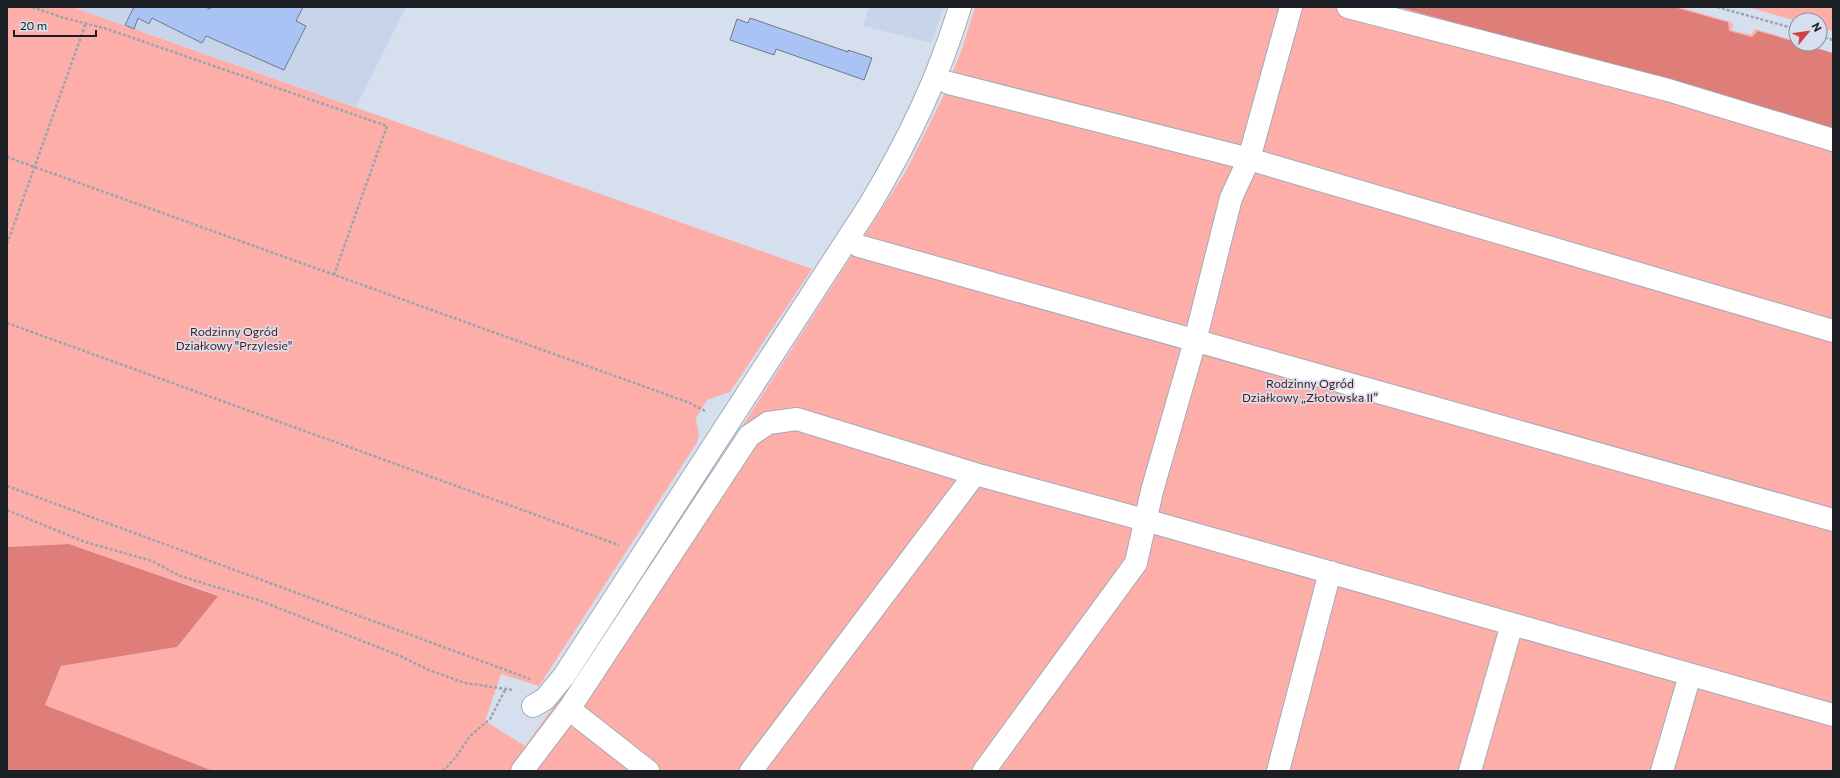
<svg xmlns="http://www.w3.org/2000/svg" width="1840" height="778" font-family="Commissioner,sans-serif">
  <style>
    .built { fill: #c8d4ea }
    .green { fill: #feaea9 }
    .forest { fill: #df7d79 }
    .building { fill: #a9c4f4; stroke: #707885 }
    .lines { fill: none; stroke-linecap: round; stroke-linejoin: round }
    .minor-casing { stroke: #a2aab8; stroke-width: 24 }
    .path { stroke: #9ca3af; stroke-width: 2.5; stroke-dasharray: 3 2; stroke-linecap: butt }
    .minor { stroke: #fff; stroke-width: 22 }
    .labels { text-anchor: middle; dominant-baseline: central; stroke-width: 3.5; stroke-linejoin: round; paint-order: stroke }
    .park-label { font-size: 12px; fill: #4f1214; stroke: #d6dfee }
  </style>
  <rect width="100%" height="100%" fill="#d6dfee"/>
  <path class="built" d="M72 7H406L356 107Z
    M869 7H944L931 43 863 26Z"/>
  <path class="green" d="M7 7H72L812 269 730 392 707 400 696 418 699 436 696 444 539 686 501 674 485 721 525 746 600 643 718 464 906 171 942 99 962 49 975 7H1399L1833 129V771H213L45 705 61 666 177 647 217 595 69 544 7 547Z
    M1674 7H1679L1731 22 1733 25 1731 30 1751 35 1755 29 1796 41V42L1758 31 1752 37 1728 31V22Z
    M1748 7H1833V31L1820 28V20L1796 21Z"/>
  <path class="forest" d="M1399 7H1674L1720 20 1728 22 1729 31 1752 37 1758 31 1796 42V44H1803L1833 53V129Z
    M69 544 218 596 177 647 61 666 45 705 213 771H7V547Z"/>
  <path class="building" d="M134 7H205L210 9 211 7H303L296 21 306 26 284 70 206 36 202 43 152 18 149 24 138 18 134 29 125 25Z
    M750 18 848 52V50L872 58 864 80 776 49 774 55 730 40 737 19 748 23Z"/>
  <g class="lines">
    <g class="minor-casing">
      <path id="minor" d="M1348 7 1668 90 1833 140
        M949 83 1249 159 1833 331
        M859 246 1833 520
        M533 706 545 699 564 676 869 206C908 141 938 79 960 7
        M569 709 648 771
        M522 771 569 709 749 436 768 423 797 419 975 474 1145 520 1833 715
        M751 771 975 474
        M984 771 1136 563 1152 491 1195 341 1231 198 1249 159 1291 7
        M1278 771 1330 572
        M1470 771 1512 624
        M1662 771 1690 675"/>
    </g>
    <path class="path" d="M32 7 61 17 107 29 387 126 334 275
      M1717 7 1796 29
      M1820 36 1833 40
      M7 157 690 403 705 411
      M7 244 86 23
      M7 323 619 545
      M7 486 530 679
      M7 510 85 542 152 561 180 576 258 600 398 655 429 670 465 683 513 690
      M443 771 456 757 470 736 490 719 506 688"/>
    <use href="#minor" class="minor"/>
  </g>
  <g class="labels">
    <g class="park-label">
      <text x="234" y="331">Rodzinny Ogród<tspan x="234" dy="14">Działkowy "Przylesie"</tspan></text>
      <text x="1310" y="383">Rodzinny Ogród<tspan x="1310" dy="14">Działkowy „Złotowska II”</tspan></text>
    </g>
  </g>
  <rect width="1840" height="778" fill="none" stroke="#1b1e23" stroke-width="16"/>
  <g transform="translate(1808 32) rotate(61)"><circle r="19" fill="#d6dfee" stroke="#8b929d"/>
  <path d="M0-3L7 15L0 10L-7 15Z" fill="#d14246"/>
  <text y="-6" font-size="11" font-weight="bold" text-anchor="middle" fill="#1b1e23">N</text>
  </g>
  <path d="M14 30v6h82v-6" fill="none" stroke="#1b1e23" stroke-width="2"/>
  <text x="20" y="30" font-size="12" fill="#1b1e23" stroke="#d6dfee" stroke-width="3" paint-order="stroke">20 m</text>
</svg>
